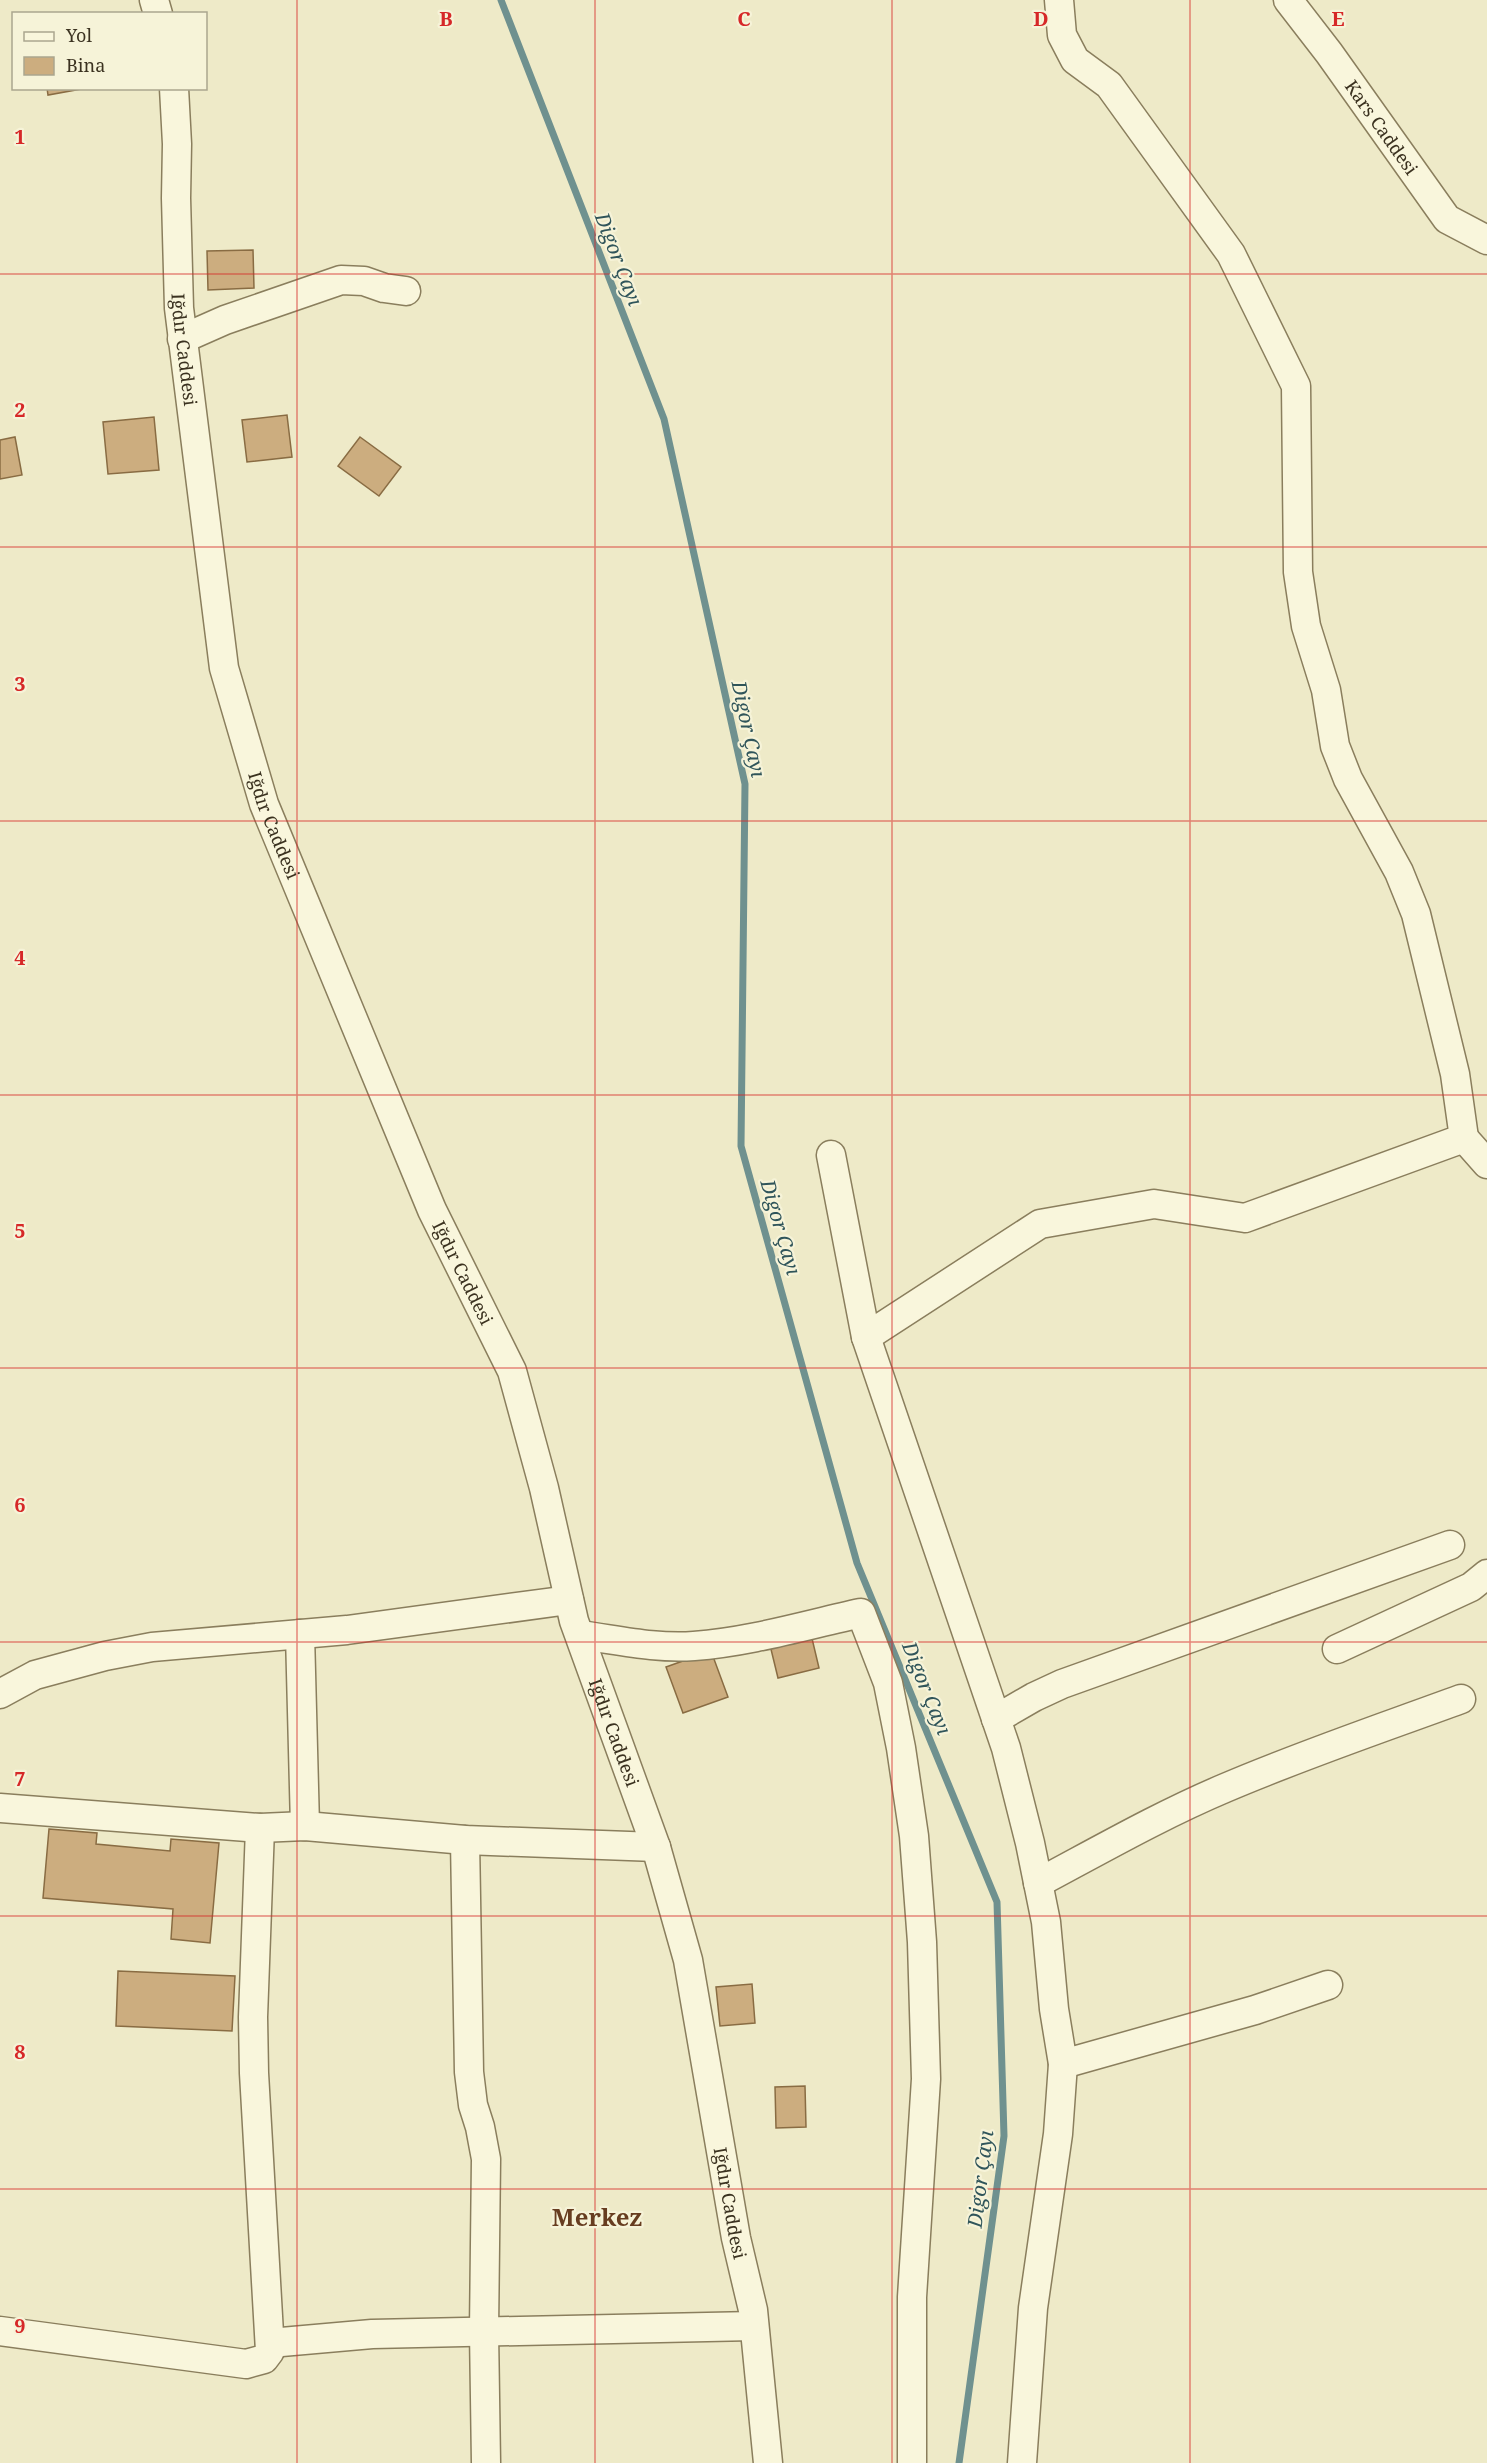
<svg xmlns="http://www.w3.org/2000/svg" width="1487" height="2463" font-family="'Noto Serif',serif">
  <style>
    .lines { fill: none; stroke-linecap: round; stroke-linejoin: round }
    .stream { stroke: #6f918f; stroke-width: 7 }
    .building { fill: #ccad7f; stroke: #896c43; stroke-width: 1.5 }
    .minor-casing { stroke: #8a7e5d; stroke-width: 31 }
    .minor { stroke: #f9f6dc; stroke-width: 28 }
    .grid { fill: none; stroke: #d62828; stroke-width: 1.5; stroke-opacity: 0.55 }
    .labels { text-anchor: middle; dominant-baseline: central; stroke-width: 4.5; stroke-linejoin: round; paint-order: stroke }
    .street-label { font-size: 18px; fill: #3b3220; stroke: #f6f3d8 }
    .water-label { font-size: 20px; font-style: italic; fill: #30555a; stroke: #f6f3d8 }
    .district-label { font-size: 24px; font-weight: bold; fill: #673d20; stroke: #f6f3d8 }
    .grid-label { font-size: 20px; text-anchor: middle; font-weight: bold; fill: #d62828; stroke: #f6f3d8; stroke-width: 4.5; stroke-linejoin: round; paint-order: stroke }
  </style>
  <rect width="100%" height="100%" fill="#eeeac8"/>
  <g class="lines">
    <path class="stream" d="M501 0 664 419 745 784 741 1146 857 1563 997 1902 1004 2136 959 2463"/>
  </g>
  <path class="building" d="M47 88H87L48 95Z
    M253 250 254 288 208 290 207 251Z
    M287 415 292 457 247 462 242 420Z
    M154 417 159 470 108 474 103 422Z
    M15 437 22 475 0 479V440Z
    M360 437 401 467 379 496 338 466Z
    M810 1630 819 1668 778 1678 769 1641Z
    M711 1651 728 1697 683 1713 666 1667Z
    M49 1829 97 1833 96 1844 170 1851 171 1839 219 1843 210 1943 171 1939 173 1909 43 1898Z
    M118 1971 235 1976 232 2031 116 2026Z
    M752 1984 755 2023 720 2026 716 1987Z
    M805 2086 806 2127 776 2128 775 2087Z"/>
  <g class="lines">
    <g class="minor-casing">
      <g id="minor">
        <path d="M154 0 158 14"/>
        <path id="s1" d="M1288 0 1329 53 1447 219 1487 240"/>
        <path id="s2" d="M174 88 177 144 176 198 179 308 224 668 264 804 432 1210 512 1371 544 1488 574 1621 656 1847 688 1960 736 2238 753 2310 768 2463"/>
        <path d="M182 339 225 320 341 280 364 281 384 288 406 291"/>
        <path d="M1464 1138 1487 1164"/>
        <path d="M831 1155 866 1337 1006 1748 1030 1843 1046 1922 1054 2009 1063 2064 1058 2134 1033 2308 1022 2463"/>
        <path d="M866 1337 1040 1224 1154 1204 1245 1218 1464 1138 1455 1074 1416 914 1399 872 1348 779 1335 746 1326 690 1306 626 1298 572 1296 386 1231 254 1109 85 1075 60 1062 35 1059 0"/>
        <path d="M300 1634 305 1826"/>
        <path d="M580 1635C618 1640 656 1649 694 1646 750 1642 806 1625 861 1613L888 1683 901 1748 914 1836 922 1942 926 2079 912 2297V2463"/>
        <path d="M1337 1649 1471 1587 1487 1574"/>
        <path d="M0 1694 35 1675 105 1656 152 1647 347 1630 569 1600"/>
        <path d="M996 1719 1034 1697 1062 1684 1450 1545"/>
        <path d="M0 1808 260 1828 305 1826 465 1840 656 1847"/>
        <path d="M465 1840 469 2072 473 2105 480 2127 486 2159 484 2331 486 2463"/>
        <path d="M1038 1883C1100 1850 1161 1815 1225 1788 1302 1755 1382 1728 1461 1699"/>
        <path d="M1063 2064 1255 2010 1328 1985"/>
        <path d="M0 2331 246 2364 264 2359 270 2351 254 2073 253 2017 260 1828"/>
        <path d="M270 2343 372 2334 754 2326"/>
      </g>
    </g>
    <use href="#minor" class="minor"/>
  </g>
  <path class="grid" d="M297 0V2463M595 0V2463M892 0V2463M1190 0V2463M0 274H1487M0 547H1487M0 821H1487M0 1095H1487M0 1368H1487M0 1642H1487M0 1916H1487M0 2189H1487"/>
  <g class="labels">
    <g class="street-label">
      <text stroke="none"><textPath href="#s1" startOffset="158">Kars Caddesi</textPath></text>
      <text stroke="none"><textPath href="#s2" startOffset="262">Iğdır Caddesi</textPath></text>
      <text stroke="none"><textPath href="#s2" startOffset="748">Iğdır Caddesi</textPath></text>
      <text stroke="none"><textPath href="#s2" startOffset="1234">Iğdır Caddesi</textPath></text>
      <text stroke="none"><textPath href="#s2" startOffset="1720">Iğdır Caddesi</textPath></text>
      <text stroke="none"><textPath href="#s2" startOffset="2206">Iğdır Caddesi</textPath></text>
    </g>
    <g class="water-label">
      <text transform="translate(619 259) rotate(69)">Digor Çayı</text>
      <text transform="translate(749 729) rotate(78)">Digor Çayı</text>
      <text transform="translate(781 1227) rotate(74)">Digor Çayı</text>
      <text transform="translate(927 1688) rotate(68)">Digor Çayı</text>
      <text transform="translate(980 2179) rotate(-83)">Digor Çayı</text>
    </g>
    <g class="district-label">
      <text x="597" y="2216">Merkez</text>
    </g>
  </g>
  <g class="grid-label">
    <text x="446" y="26">B</text>
    <text x="744" y="26">C</text>
    <text x="1041" y="26">D</text>
    <text x="1338" y="26">E</text>
    <text x="20" y="144">1</text>
    <text x="20" y="417">2</text>
    <text x="20" y="691">3</text>
    <text x="20" y="965">4</text>
    <text x="20" y="1238">5</text>
    <text x="20" y="1512">6</text>
    <text x="20" y="1786">7</text>
    <text x="20" y="2059">8</text>
    <text x="20" y="2333">9</text>
  </g>
  <rect x="12" y="12" width="195" height="78" fill="#f6f3d8" stroke="#aba68e" stroke-width="1.5"/>
  <rect x="24" y="32" width="30" height="9" fill="#f9f6dc" stroke="#aba68e" stroke-width="1.5"/>
  <text x="66" y="42" font-size="18" fill="#3b3220">Yol</text>
  <rect x="24" y="57" width="30" height="18" fill="#ccad7f" stroke="#aba68e" stroke-width="1.5"/>
  <text x="66" y="72" font-size="18" fill="#3b3220">Bina</text>
</svg>
